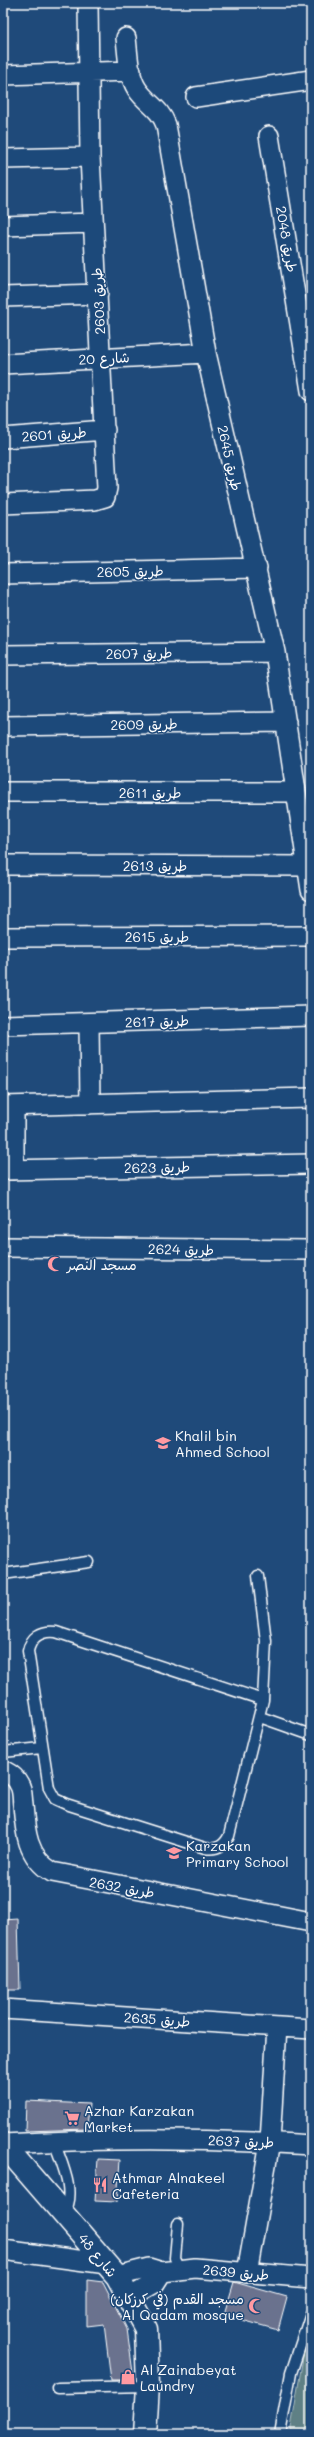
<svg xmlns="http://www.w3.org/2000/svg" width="314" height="2437" font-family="Mali,'Playpen Sans Arabic',sans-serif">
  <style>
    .green { fill: #5f8085; stroke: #afc0c2 }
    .building { fill: #6b728e; stroke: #fff }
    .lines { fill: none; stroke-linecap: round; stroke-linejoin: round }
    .service-casing { stroke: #fff; stroke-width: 13 }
    .minor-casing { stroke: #fff; stroke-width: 22 }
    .tertiary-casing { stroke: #fff; stroke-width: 25 }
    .service { stroke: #1f4a7a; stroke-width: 10 }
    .minor { stroke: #1f4a7a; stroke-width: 19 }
    .tertiary { stroke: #1f4a7a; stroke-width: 22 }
    .labels { text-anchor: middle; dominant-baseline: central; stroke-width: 3; stroke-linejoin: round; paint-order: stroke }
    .street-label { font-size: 14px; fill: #fff; stroke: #1f4a7a }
    .poi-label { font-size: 14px; fill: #fff; stroke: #1f4a7a; text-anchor: start }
  </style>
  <rect width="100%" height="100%" fill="#1f4a7a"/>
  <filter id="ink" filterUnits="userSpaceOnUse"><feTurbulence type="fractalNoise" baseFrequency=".025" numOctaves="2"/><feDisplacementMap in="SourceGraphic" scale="8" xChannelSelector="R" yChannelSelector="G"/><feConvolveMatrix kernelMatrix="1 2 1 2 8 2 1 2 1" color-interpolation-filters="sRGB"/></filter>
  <g filter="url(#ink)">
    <path class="green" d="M311 2332V2434H290L307 2334Z"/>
    <path class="building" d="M18 1919 20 1990H3V1920Z
      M26 2101 89 2104 87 2129 25 2131Z
      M98 2159 120 2160 117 2202 95 2201Z
      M87 2280 103 2282 127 2329 134 2380H111L104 2324 87 2326Z
      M234 2282 287 2297 278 2330 224 2315Z"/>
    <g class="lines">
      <g class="service-casing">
        <path id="service" d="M3 1574 89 1562
          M258 1576 266 1641 263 1700 229 1836C224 1846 217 1850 205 1848L66 1804 55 1799 49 1788 28 1651C31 1637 41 1630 56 1632L263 1700
          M260 1717 311 1735
          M3 1752 42 1748
          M54 2141C61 2163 77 2192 63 2213
          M178 2224 175 2258 180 2268
          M58 2388 148 2386
          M280 2434 291 2373 311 2313"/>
      </g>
      <g class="minor-casing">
        <path id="minor" d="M126 38C128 54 128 75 137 89 146 103 160 108 166 125L206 353 275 652 311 890
          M3 75 131 71
          M196 97 311 80
          M269 136 311 391
          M3 159 90 157
          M3 226 93 223
          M3 297 98 294
          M3 364 206 353
          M3 438 105 430
          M3 504 95 500 105 497 107 488 90 157 88 3
          M3 574 257 568
          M3 655 275 652
          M3 726 286 722
          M3 792H296
          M3 865 307 866
          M3 937 311 936
          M89 1024 90 1104
          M3 1025 311 1016
          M3 1106 311 1098
          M3 1170 311 1164
          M14 1170V1106
          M3 1247 311 1250
          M3 1770C9 1773 16 1777 19 1784 23 1790 22 1798 23 1805 25 1831 27 1857 52 1872L311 1922
          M3 2009 311 2029
          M3 2144C106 2138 208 2138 311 2145
          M3 2250 107 2264
          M247 2273 270 2142 277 2027
          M117 2276 149 2268 162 2272 195 2268 311 2278
          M130 2297 155 2283 162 2272"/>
      </g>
      <g class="tertiary-casing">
        <path id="tertiary" d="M3 2144 117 2276 146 2329 148 2386 145 2434"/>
      </g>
      <use href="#service" class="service"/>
      <use href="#minor" class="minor"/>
      <use href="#tertiary" class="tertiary"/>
    </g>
  </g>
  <defs>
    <g id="mosque-bare" transform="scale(1.2)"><path d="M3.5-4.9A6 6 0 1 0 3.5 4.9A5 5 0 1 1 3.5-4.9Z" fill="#ff9aa2" stroke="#1f4a7a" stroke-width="2.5" paint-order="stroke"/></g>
    <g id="school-bare" transform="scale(1.2)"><path d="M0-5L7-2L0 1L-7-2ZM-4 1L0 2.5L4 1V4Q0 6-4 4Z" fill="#ff9aa2" stroke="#1f4a7a" stroke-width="2.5" paint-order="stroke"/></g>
    <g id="supermarket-bare" transform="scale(1.2)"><path d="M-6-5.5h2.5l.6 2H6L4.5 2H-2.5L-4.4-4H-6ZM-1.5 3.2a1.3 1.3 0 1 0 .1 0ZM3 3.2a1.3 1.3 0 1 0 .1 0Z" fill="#ff9aa2" stroke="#1f4a7a" stroke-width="2.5" paint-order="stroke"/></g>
    <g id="restaurant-bare" transform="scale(1.2)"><path d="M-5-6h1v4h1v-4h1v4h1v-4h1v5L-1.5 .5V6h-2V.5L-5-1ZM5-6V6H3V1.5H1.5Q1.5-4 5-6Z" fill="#ff9aa2" stroke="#1f4a7a" stroke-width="2.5" paint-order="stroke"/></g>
    <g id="shop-bare" transform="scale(1.2)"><path d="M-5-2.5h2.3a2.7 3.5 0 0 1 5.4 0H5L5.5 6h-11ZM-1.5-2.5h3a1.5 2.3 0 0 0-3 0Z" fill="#ff9aa2" stroke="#1f4a7a" stroke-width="2.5" paint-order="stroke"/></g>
  </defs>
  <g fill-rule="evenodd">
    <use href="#mosque-bare" x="55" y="1264"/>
    <use href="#school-bare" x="163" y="1443"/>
    <use href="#school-bare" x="174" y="1853"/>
    <use href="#supermarket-bare" x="72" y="2118"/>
    <use href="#restaurant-bare" x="100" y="2185"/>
    <use href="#mosque-bare" x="256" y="2306"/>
    <use href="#shop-bare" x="128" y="2377"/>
  </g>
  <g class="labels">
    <g class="street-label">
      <text transform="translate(287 239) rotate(80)">طريق 2048</text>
      <text transform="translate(98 301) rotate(-93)">طريق 2603</text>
      <text transform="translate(104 358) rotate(-3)">شارع 20</text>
      <text transform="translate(54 434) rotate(-4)">طريق 2601</text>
      <text transform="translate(230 458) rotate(77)">طريق 2645</text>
      <text transform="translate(130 571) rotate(-1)">طريق 2605</text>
      <text transform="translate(139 653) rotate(-1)">طريق 2607</text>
      <text transform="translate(144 724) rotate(-1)">طريق 2609</text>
      <text x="150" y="792">طريق 2611</text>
      <text x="155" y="865">طريق 2613</text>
      <text x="157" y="936">طريق 2615</text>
      <text transform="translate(157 1021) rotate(-2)">طريق 2617</text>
      <text transform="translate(157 1167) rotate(-1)">طريق 2623</text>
      <text transform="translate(181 1249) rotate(1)">طريق 2624</text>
      <text transform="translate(122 1887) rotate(10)">طريق 2632</text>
      <text transform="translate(157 2019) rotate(4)">طريق 2635</text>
      <text transform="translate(241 2141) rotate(2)">طريق 2637</text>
      <text transform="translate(98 2255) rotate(50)">شارع 48</text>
      <text transform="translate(236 2272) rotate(5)">طريق 2639</text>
    </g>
    <g class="poi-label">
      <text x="67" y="1264">مسجد النصر</text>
      <text x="175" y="1435">Khalil bin<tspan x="175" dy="16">Ahmed School</tspan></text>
      <text x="186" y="1845">Karzakan<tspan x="186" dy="16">Primary School</tspan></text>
      <text x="84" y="2110">Azhar Karzakan<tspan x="84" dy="16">Market</tspan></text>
      <text x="112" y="2177">Athmar Alnakeel<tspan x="112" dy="16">Cafeteria</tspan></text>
      <text x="244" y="2298" text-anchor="end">مسجد القدم (في كرزكان)<tspan x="244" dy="16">Al Qadam mosque</tspan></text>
      <text x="140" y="2369">Al Zainabeyat<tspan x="140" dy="16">Laundry</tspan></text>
    </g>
  </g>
  <rect width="314" height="2437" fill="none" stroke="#1f4a7a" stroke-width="16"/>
  <rect x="8" y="8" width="298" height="2421" fill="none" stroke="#fff" stroke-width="1.5" filter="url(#ink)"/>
</svg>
